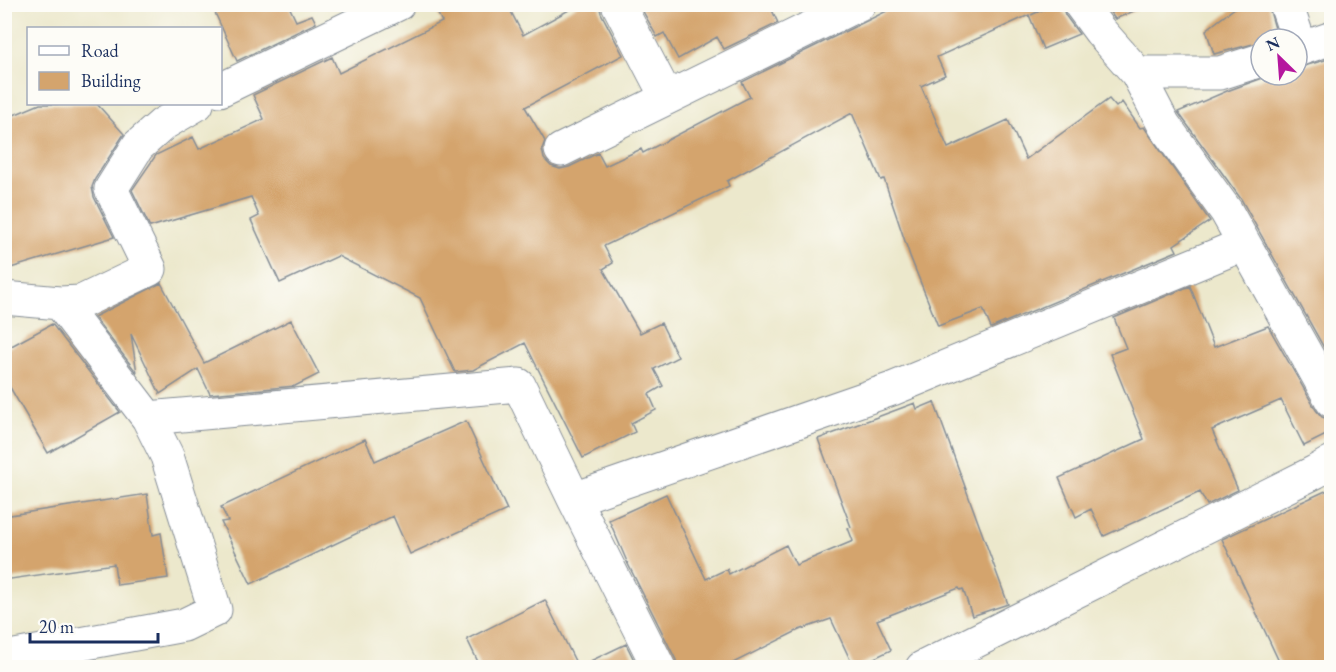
<svg xmlns="http://www.w3.org/2000/svg" width="1336" height="672" font-family="'EB Garamond',serif">
  <style>
    .building { fill: #d4a46d }
    .lines { fill: none; stroke-linecap: round; stroke-linejoin: round }
    .minor-casing { stroke: #848c95; stroke-width: 35 }
    .minor { stroke: #fff; stroke-width: 33 }
  </style>
  <rect width="100%" height="100%" fill="#fdfcf7"/>
  <filter id="ink" filterUnits="userSpaceOnUse"><feTurbulence type="fractalNoise" baseFrequency=".0167" numOctaves="2"/><feDisplacementMap in="SourceGraphic" scale="12" xChannelSelector="R" yChannelSelector="G"/><feConvolveMatrix kernelMatrix="1 2 1 2 8 2 1 2 1" color-interpolation-filters="sRGB"/></filter>
  <filter id="wash" filterUnits="userSpaceOnUse"><feTurbulence type="fractalNoise" baseFrequency=".008" numOctaves="4" result="noise"/><feDisplacementMap in="SourceGraphic" scale="24" xChannelSelector="R" yChannelSelector="G"/><feGaussianBlur stdDeviation="1.35" result="paint"/><feColorMatrix in="noise" values="0 0 0 0 0 0 0 0 0 0 0 0 0 0 0 0 0 1.4 0 .05"/><feComposite in="paint" operator="in"/></filter>
  <g filter="url(#wash)">
    <rect width="100%" height="100%" fill="#ece8cc"/>
    <g id="blocks">
      <path class="building" d="M211 4H288L296 21 312 15 316 23 237 61Z
        M433 4H507L523 35 580 4H599L601 13 623 55 525 107 545 141 542 149 544 159 551 166 560 169 569 167 598 153 605 166 641 149 643 153 750 97 742 82 901 4H1054L1031 15 1056 4H1062L1065 15 1079 34 1043 49 1029 15 937 57 945 75 921 86 948 148 1008 120 1026 159 1109 99 1116 107 1122 102 1140 128 1144 127 1210 221 1174 245 1177 251 991 328 983 309 938 326 910 256 884 179 881 180 852 113 727 181 729 186 604 246 613 263 603 269 640 333 661 323 678 357 654 369 663 386 649 394 656 410 631 423 635 432 583 458 525 343 473 370 455 372 420 298 338 256 280 283 251 220 259 216 251 197 150 227 132 190 156 155 193 137 199 149 264 119 253 95 332 57 339 73 442 22Z
        M639 4H778L771 8 778 23 724 49 717 37 678 59 664 33 657 37Z
        M1104 4H1148V5L1115 19Z
        M1240 4H1268L1278 39H1261V42L1214 54 1206 30Z
        M1332 58V362L1241 199 1178 112 1227 91 1271 75H1297V68Z
        M40 104H97L124 134 95 179 92 187 94 197 114 237 4 270V119Z
        M161 283 204 363 291 320 319 374 295 386 210 394 198 369 160 394 131 334 137 373 94 317Z
        M1190 286 1214 347 1268 326 1316 410 1322 417 1332 420V432L1304 446 1281 400 1212 430 1238 490 1207 505 1200 492 1104 536 1091 509 1076 517 1059 478 1144 439 1110 354 1126 348 1114 318Z
        M52 324 120 412 48 453 4 377V350Z
        M934 402 1008 604 972 616 963 589 960 590 959 588 877 620 891 650 854 668 831 619 799 630 723 668H677L676 660 628 564 609 520 666 494 706 579 727 569 729 574 786 545 796 565 853 541 848 528 851 527 818 439 915 403 917 409Z
        M466 421 507 510 410 554 393 516 251 584 221 522 228 521 221 507 365 439 375 461Z
        M1332 488V668H1282L1222 539Z
        M147 494 153 535 161 533 168 578 117 585 114 564 4 580V516Z
        M545 600 578 667 626 644 638 668H481L467 639Z"/>
    </g>
  </g>
  <g filter="url(#ink)">
    <use href="#blocks" fill-opacity="0" stroke="#848c95" stroke-width="1.5"/>
    <g class="lines">
      <g class="minor-casing">
        <path id="minor" d="M618 4 667 98
          M1080 4 1100 31 1137 73 1164 125 1226 211 1332 401
          M1286 4 1301 48
          M1297 50 1332 38
          M1137 73H1220L1261 60
          M220 90 398 4
          M561 150 859 4
          M4 298 60 303
          M148 418 519 385 574 499 659 668
          M574 499 892 389 1244 244
          M4 658 184 625 215 610 167 456 148 418 60 303 81 302 150 269 111 189 138 146 163 124 197 104
          M922 668 1315 472 1332 462"/>
      </g>
      <use href="#minor" class="minor"/>
    </g>
  </g>
  <rect width="1336" height="672" fill="none" stroke="#fdfcf7" stroke-width="24"/>
  <rect x="27" y="27" width="195" height="78" fill="#fdfcf7" stroke="#a3aaba" stroke-width="1.5"/>
  <rect x="39" y="46" width="30" height="9" fill="#ffffff" stroke="#a3aaba" stroke-width="1.5"/>
  <text x="81" y="57" font-size="18" fill="#1b2f5e">Road</text>
  <rect x="39" y="72" width="30" height="18" fill="#d4a46d" stroke="#a3aaba" stroke-width="1.5"/>
  <text x="81" y="87" font-size="18" fill="#1b2f5e">Building</text>
  <g transform="translate(1279 57) rotate(335)"><circle r="28" fill="#fdfcf7" stroke="#a3aaba" stroke-width="1.5"/>
  <path d="M0-4.5L10 22L0 15L-10 22Z" fill="#b5179e"/>
  <text y="-9" font-size="16" font-weight="bold" text-anchor="middle" fill="#1b2f5e">N</text>
  </g>
  <path d="M30 633v9h128v-9" fill="none" stroke="#1b2f5e" stroke-width="3"/>
  <text x="39" y="633" font-size="18" fill="#1b2f5e" stroke="#fdfcf7" stroke-width="4.5" paint-order="stroke">20 m</text>
</svg>
